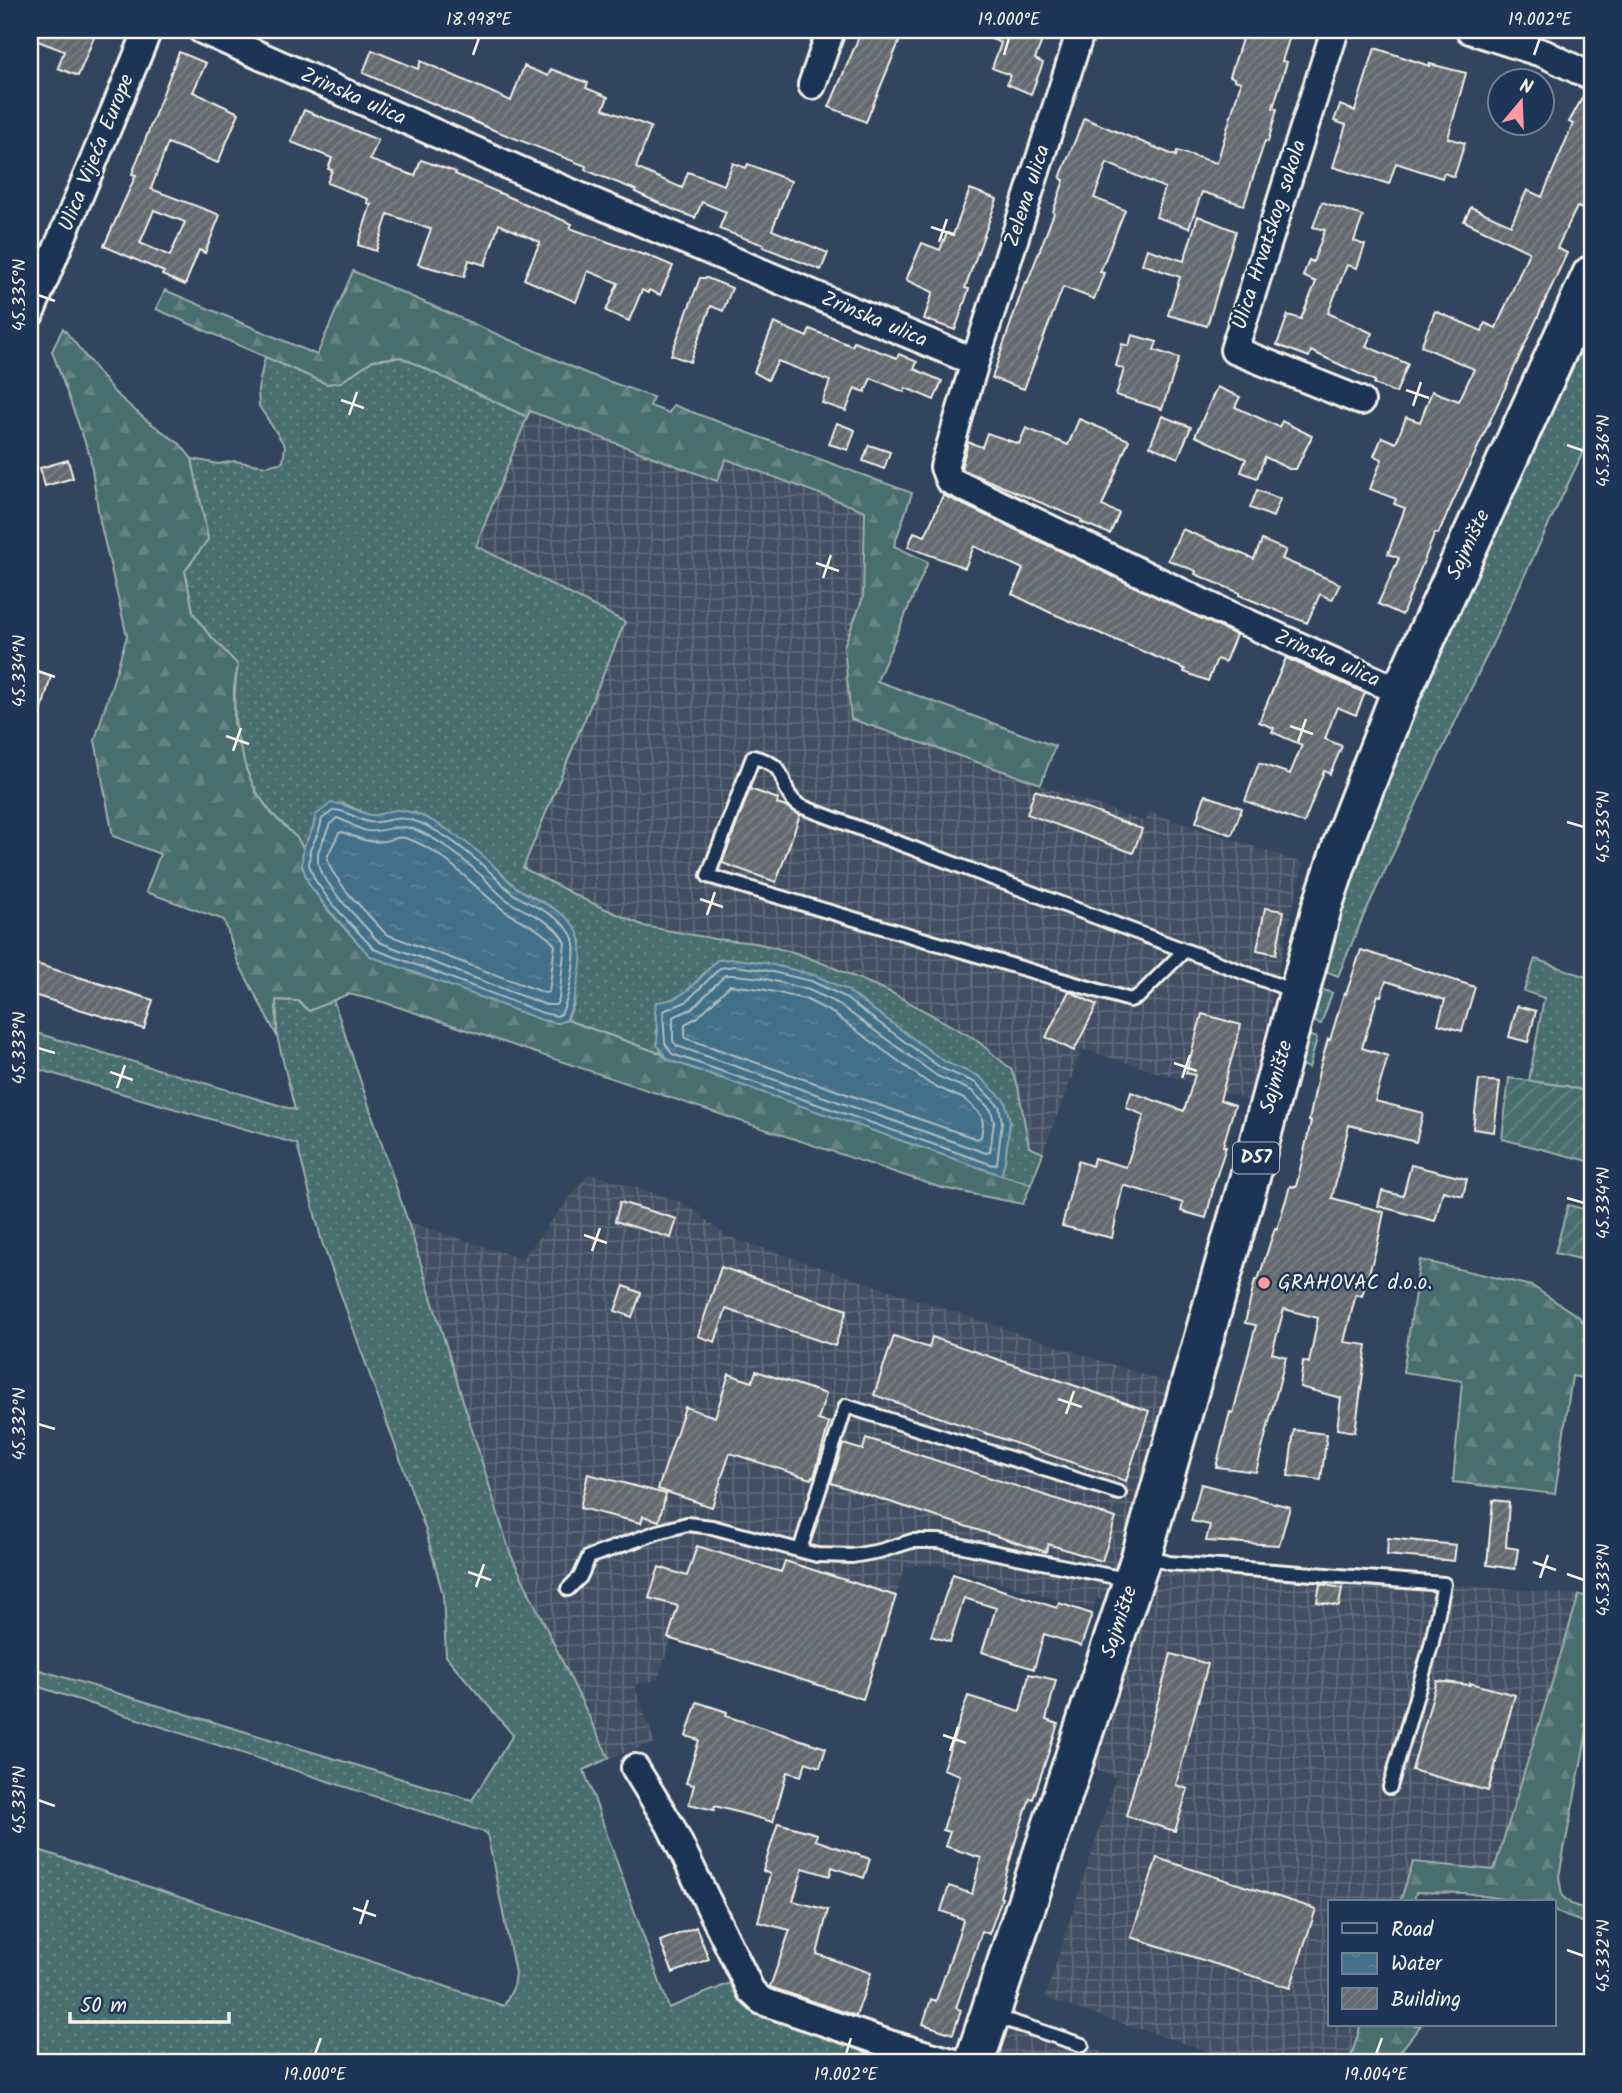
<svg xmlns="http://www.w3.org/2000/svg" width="1622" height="2093" font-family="Kalam,sans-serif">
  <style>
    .industrial { fill: url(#industrial-grid) }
    .grass { fill: url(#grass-dots); stroke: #9fb0ac; stroke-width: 2 }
    .forest { fill: url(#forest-firs); stroke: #9fb0ac; stroke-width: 2 }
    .garden { fill: url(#garden-furrows); stroke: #9fb0ac; stroke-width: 2 }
    .water { fill: url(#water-ripples); stroke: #8aa3ae; stroke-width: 2 }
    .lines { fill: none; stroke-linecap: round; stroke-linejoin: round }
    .shore { stroke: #adbdc2; stroke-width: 2 }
    .building { fill: url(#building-hatch); stroke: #f4f1e8; stroke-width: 2; fill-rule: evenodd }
    .lane-casing { stroke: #f4f1e8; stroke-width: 18 }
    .street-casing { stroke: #f4f1e8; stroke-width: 32 }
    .primary-casing { stroke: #f4f1e8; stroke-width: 44 }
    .lane { stroke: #1d3557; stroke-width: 12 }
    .street { stroke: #1d3557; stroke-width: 26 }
    .primary { stroke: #1d3557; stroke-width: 38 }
    .ticks { fill: none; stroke: #f4f1e8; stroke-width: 2.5 }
    .poi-dot { fill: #ff9aa2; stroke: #1d3557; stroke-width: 2.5 }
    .labels { text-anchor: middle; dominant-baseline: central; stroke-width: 5; stroke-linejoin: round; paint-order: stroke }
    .shield { fill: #1d3557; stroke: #b4b9bc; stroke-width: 2 }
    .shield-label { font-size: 19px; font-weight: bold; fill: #f4f1e8 }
    .street-label { font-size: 21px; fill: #f4f1e8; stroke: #1d3557 }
    .poi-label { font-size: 21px; fill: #f4f1e8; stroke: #1d3557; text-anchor: start }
    .neatline { fill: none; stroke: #f4f1e8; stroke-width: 2.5 }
    .ticks-label { font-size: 18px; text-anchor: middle; fill: #f4f1e8 }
  </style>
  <defs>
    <pattern id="industrial-grid" width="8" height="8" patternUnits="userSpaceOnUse" patternTransform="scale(1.75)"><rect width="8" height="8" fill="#425063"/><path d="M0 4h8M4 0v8" fill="none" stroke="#5e6a79"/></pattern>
    <pattern id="grass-dots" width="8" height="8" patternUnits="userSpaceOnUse" patternTransform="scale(1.75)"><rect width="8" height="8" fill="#4a6e70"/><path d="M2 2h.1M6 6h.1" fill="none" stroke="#658384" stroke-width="1.8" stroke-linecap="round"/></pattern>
    <pattern id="forest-firs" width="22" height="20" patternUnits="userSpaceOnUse" patternTransform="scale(1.75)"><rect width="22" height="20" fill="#4a6e70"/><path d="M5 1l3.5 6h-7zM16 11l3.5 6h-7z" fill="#658384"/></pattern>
    <pattern id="garden-furrows" width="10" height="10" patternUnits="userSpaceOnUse" patternTransform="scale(1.75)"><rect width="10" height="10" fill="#4a6e70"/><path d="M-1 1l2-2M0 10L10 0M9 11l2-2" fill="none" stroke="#658384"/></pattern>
    <pattern id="water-ripples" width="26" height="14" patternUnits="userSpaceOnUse" patternTransform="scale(1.75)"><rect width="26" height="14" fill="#436f88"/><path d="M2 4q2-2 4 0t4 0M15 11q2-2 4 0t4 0" fill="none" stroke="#5f8499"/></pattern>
    <pattern id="building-hatch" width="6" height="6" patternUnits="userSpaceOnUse" patternTransform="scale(1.75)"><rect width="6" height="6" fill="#656b70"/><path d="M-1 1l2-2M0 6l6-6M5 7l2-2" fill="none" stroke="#7c8184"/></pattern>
  </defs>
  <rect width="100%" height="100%" fill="#33455e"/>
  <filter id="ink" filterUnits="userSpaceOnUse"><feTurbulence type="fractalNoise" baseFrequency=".0143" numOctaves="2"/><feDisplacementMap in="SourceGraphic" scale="14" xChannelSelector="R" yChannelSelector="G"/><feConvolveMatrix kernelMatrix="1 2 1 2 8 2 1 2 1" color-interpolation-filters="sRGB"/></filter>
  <g filter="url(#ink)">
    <path class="industrial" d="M530 410 717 480 725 459 865 511 863 598 844 646 851 719 1145 822 1149 812 1303 863 1249 1100 1082 1049 1043 1153 1029 1147 1018 1086 975 1039 943 1022 756 943 715 939 644 926 583 899 523 868 625 622 476 546Z
      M589 1173 679 1201 692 1209 726 1236 1189 1390 1143 1555 1444 1584 1579 1595 1494 1870 1413 1862 1400 1902H1330V2025H1361L1349 2063H1245L1045 1998 1116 1777 1074 1762 1125 1610 1097 1598 1093 1610 940 1565 922 1564 905 1567 892 1607 671 1639 658 1680 634 1685 655 1743 609 1758 510 1553 408 1222 522 1259Z
      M990 2015 1135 2063H974Z"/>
    <path class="grass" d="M1592 318V433L1363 917 1338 976 1318 968 1394 739Z
      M265 357 327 384 341 382 373 360 401 357 527 417 476 546 625 622 523 868 583 899 644 926 715 939 756 943 796 953 827 965 892 993 975 1039 1011 1069 1018 1086 1029 1147 1043 1153 1031 1184 1001 1175 1005 1161 1010 1121 980 1077 945 1062 845 989 814 975 765 963 735 959 717 960 682 996 666 1002 655 1012C658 1026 655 1041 662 1054L567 1020 574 1004 581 940 552 907 518 889 482 855 447 830 416 813 397 810 380 815H369L343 803 316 815 313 828 303 848C295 833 281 824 270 811 237 771 229 715 238 665L206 631 193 612 185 571 208 539 192 459 219 464 234 461 266 466 283 462 285 446 259 406 258 389Z
      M1535 959 1592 979V1093L1566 1086 1529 1081 1544 998 1524 991Z
      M1314 987 1332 993 1321 1024 1305 1019Z
      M333 999 408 1222 510 1553 609 1758 584 1770 669 2008 745 1977 752 1991 892 2045 866 2063H30V1847L504 2006 513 1988 515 1973 487 1833 30 1684V1667L472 1800 513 1735 446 1656 443 1595 426 1531 322 1242 297 1144 30 1067V1031L295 1110 277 1036V1012L275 1000 298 1001 309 1011Z
      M1303 1033 1317 1038 1309 1068 1292 1062Z"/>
    <path class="forest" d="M353 271 588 374 653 397 650 406 669 413 673 405 912 493 894 546 928 562 877 681 1055 746 1041 784 851 719 844 646 863 598 865 511 726 459 717 481 530 411 527 417 401 357 373 360 341 382 327 384 156 309 165 290 317 355Z
      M63 328 115 393 145 419 180 444 192 459 208 539 185 571 193 612 206 631 238 665 234 687V723L246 769 256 792 271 813 297 838 303 848 302 866 309 884 327 909 370 956 542 1020 558 1023 567 1020 662 1054 669 1060 1001 1175 1031 1184 1023 1204 942 1188 383 1002 348 994 309 1011 298 1001 276 1000 277 1036 238 962 224 920 146 892 160 854 113 836 95 740 127 636 100 522 90 456 52 351Z
      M1420 1260 1532 1286 1579 1317 1592 1335V1380L1572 1376 1555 1494 1453 1482 1462 1381 1403 1372Z
      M1579 1595 1592 1597V1707L1559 1876 1562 1896 1571 1904 1592 1912V1926L1554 1911V1902H1523L1465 1893 1416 1892 1414 1902H1400L1413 1862 1494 1870Z
      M1361 2025H1421L1391 2063H1349Z"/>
    <path class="garden" d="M1509 1078 1566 1086 1592 1093V1162L1502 1139Z
      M1568 1205 1592 1211V1262L1555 1253Z"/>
    <path class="water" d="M331 803C348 803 356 813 371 815 381 816 388 810 397 810 402 810 409 812 413 813 435 819 464 840 482 855 494 865 504 878 517 888 536 902 566 909 577 931 588 951 576 1000 566 1020L558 1023 542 1020 370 956 327 908 309 884 302 865 303 848 313 828 316 815Z
      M735 959 765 963 814 975 845 989 945 1062 980 1077 1005 1101 1010 1121 1005 1161 1001 1175 669 1060 657 1045 658 1027 655 1012 656 1002C684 1002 699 979 717 960Z"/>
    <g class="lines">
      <path class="shore" d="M334 810C347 810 357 820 369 822 385 824 395 815 411 820 437 827 468 852 488 870 497 878 505 888 515 895 534 907 561 915 572 936 579 951 569 999 561 1014L557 1016 543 1013 374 949 332 904 315 880 309 865 310 850 319 831 322 819Z
        M337 818C347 821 357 829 367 831 382 833 395 824 410 828 436 836 462 858 482 876 491 885 499 895 510 902 528 914 556 921 565 943L559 999 556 1005H546L379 942 339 898 323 876 318 863V852L330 824Z
        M342 832C356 837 368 844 384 841 391 840 397 836 405 838 443 849 471 885 501 908 519 922 540 927 555 945L549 992 545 993 386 934 347 892 332 871 328 861V855L339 833Z
        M735 966 764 970 811 981 841 995 941 1068 976 1083 999 1106 1002 1122 997 1164 993 1165 672 1054 665 1043 663 1011 686 1002 720 968Z
        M725 975H735L762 978 809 990 837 1003 937 1076 972 1091 991 1110 994 1122 990 1152 986 1153 677 1046 673 1041V1017L692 1009Z
        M730 985 761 989 805 999 831 1012 930 1084 966 1100 981 1115 983 1123 981 1137 977 1139 685 1038V1024L698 1017Z"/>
    </g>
    <path class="building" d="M30 30H97L78 76 58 68 64 51 30 38Z
      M862 30H904L866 122 829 107Z
      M971 30H1046L1035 59 1043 63 1031 94 1007 84 1010 75 992 68 1001 43Z
      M1245 30H1292L1282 61 1287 62 1273 108 1277 109 1268 142 1265 141 1244 205 1202 192 1189 228 1156 217 1165 188 1107 163 1094 198 1125 210 1100 272 1104 273 1094 299 1063 287 1024 389 992 378 1025 282 1027 283 1054 213 1053 212 1064 180 1060 178 1084 118 1176 156 1177 151 1217 163 1241 82 1234 80V78L1230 76Z
      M1375 48 1430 66V64L1466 73 1448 138 1465 143 1454 177 1444 173 1442 178 1396 163 1389 184 1333 167 1346 125 1334 121 1340 105 1355 111Z
      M372 50 418 69 421 61 511 101 524 66 548 76 551 69 588 83 586 88 608 97 603 109 651 127 636 168 682 188 688 172 724 185 733 163 746 168 748 164 791 181 772 230 828 253 821 270 763 247 764 245 719 229 726 212 702 202 695 218 674 210 635 192 636 190 585 170 586 166 491 129 363 73Z
      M179 52 206 63 193 92 239 113 218 163 168 143 151 189 220 215 205 253 199 250 185 285 162 275 164 272 104 246 136 175 132 174ZM154 210 185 222 170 256 140 243Z
      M1586 91 1592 93V193L1585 210 1577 207 1557 248 1567 253 1438 534 1435 533 1402 615 1378 604 1399 558 1388 554 1405 508 1394 504 1396 499 1370 489 1382 459 1374 456 1382 437 1396 443 1406 417 1420 422 1432 391 1459 401 1474 369 1421 346 1435 311 1482 331 1485 323 1496 328 1529 252 1464 221 1471 207 1511 225 1527 190 1542 197 1573 124 1569 122Z
      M304 110 378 140 370 160 415 176 421 160 456 172 455 174 572 224 570 228 644 255 645 254 673 266 660 295 649 290 648 293 642 290 629 321 606 311 618 283 588 271 576 302 524 279 540 242 499 224 485 265 469 260 464 277 418 264 431 229 388 214 376 251 358 245 371 204 367 203 368 199 327 183 332 170 328 169 332 158 291 142Z
      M970 189 997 199 965 288 969 289 955 330 924 319 933 292 906 280 922 243 940 250 947 233 953 235Z
      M1322 202 1363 216 1354 241 1365 245 1357 268 1347 265 1328 313 1372 333 1366 346 1408 364 1396 393 1374 384 1375 381 1311 351 1309 357 1277 345 1288 315 1301 319 1316 282 1303 276 1309 260 1313 262 1325 230 1313 227Z
      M1198 216 1236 231 1207 326 1168 315 1180 277 1142 264 1147 249 1184 261Z
      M700 278H707L732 288 723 311 711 306 690 362 671 355Z
      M774 323 807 337 810 329 852 346 854 342 897 358 899 354 917 362 914 369 942 381 934 400 906 388 904 392 871 378 865 392 855 388 846 411 822 403 830 381 778 361 768 380 754 372Z
      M1132 335 1157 342 1154 350 1179 358 1162 409 1116 395 1124 369 1116 366 1122 344 1129 346Z
      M1217 387 1240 397 1235 407 1279 427 1282 421 1312 436 1296 469H1289L1265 457 1257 478 1241 472 1246 459 1195 436Z
      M1162 416 1191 427 1178 458 1150 446Z
      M1079 419 1129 440 1102 506 1119 513 1110 534 1081 522 1082 520 961 469 968 442 982 447 987 433 1019 444 1026 428 1068 445Z
      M837 423 855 430 848 450 829 444Z
      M869 445 890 452 884 469 863 461Z
      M68 460 73 478 45 486 40 468Z
      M1257 490 1280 499 1273 517 1250 508Z
      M943 495 1236 635 1225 662 1217 659 1208 681 1184 672 1185 669 1049 612 1012 594 1023 569 974 546 965 568 908 547 914 532 925 536Z
      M1182 529 1254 559 1262 540 1286 550 1282 559 1340 584 1332 600 1320 594 1307 623 1239 595 1240 593 1195 574 1196 571 1168 560Z
      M1286 658 1365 693 1356 715 1337 707 1325 739 1342 746 1330 774 1324 771 1304 823 1245 801 1259 763 1290 774 1302 745 1272 732 1274 728 1259 722Z
      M30 670 51 676 35 735H30Z
      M750 789 778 799 777 804 789 808 800 815 776 882 722 863Z
      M1035 790 1142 829 1133 853 1027 814Z
      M1205 795 1242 808 1232 835 1196 822Z
      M1265 908 1284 911 1276 954 1257 950Z
      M1361 950 1475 987 1462 1031 1438 1024 1445 1000 1386 981 1381 996 1378 995 1362 1048 1388 1056 1375 1101 1423 1113 1416 1142 1349 1125 1332 1198 1384 1212 1377 1246 1362 1296 1356 1294 1344 1342 1367 1345 1355 1432 1337 1429 1341 1398 1300 1387 1303 1361 1309 1363 1318 1318 1284 1309 1272 1353 1286 1357 1256 1472 1216 1467 1230 1412 1233 1413 1256 1325 1245 1323 1255 1280H1258L1275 1228 1277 1229 1290 1186 1296 1187 1311 1121H1309L1319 1071 1328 1039 1330 1040 1344 993 1346 994Z
      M30 962 153 1000 144 1029 30 994Z
      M1069 991 1097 1005 1074 1051 1046 1037Z
      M1517 1006 1536 1011 1528 1042 1509 1037Z
      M1202 1014 1241 1025 1220 1100 1235 1105 1223 1146 1226 1147 1212 1190H1213L1206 1218 1181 1211 1183 1203 1123 1185 1112 1238 1062 1226 1078 1161 1092 1166 1094 1158 1126 1167 1144 1115 1126 1108 1131 1092 1184 1111 1195 1075 1186 1073Z
      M1479 1080 1500 1082 1494 1132 1473 1129Z
      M1411 1165 1467 1179 1463 1196 1443 1191 1435 1221 1378 1206 1382 1191 1403 1196Z
      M620 1202 677 1219 671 1238 615 1221Z
      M721 1267 847 1310 835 1346 726 1309 715 1342 698 1336Z
      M624 1286 641 1293 632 1317 615 1311Z
      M894 1336 929 1348 932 1337 1149 1411 1126 1481 874 1395Z
      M756 1371 826 1394 818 1420 829 1423 814 1477 812 1476 811 1479 730 1453 712 1507 658 1489 685 1407 715 1417 729 1374 752 1382Z
      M1294 1430 1327 1434 1321 1480 1288 1476Z
      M866 1438 1116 1518 1102 1561 1048 1544 1046 1552 831 1483 843 1444 863 1450Z
      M588 1474 666 1494 659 1521 643 1516 641 1523 580 1508Z
      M1201 1484 1290 1507 1279 1545 1206 1541 1210 1525 1191 1521Z
      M1493 1500 1509 1502 1506 1547 1518 1549 1515 1569 1487 1565Z
      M1388 1538 1456 1545 1454 1561 1387 1555Z
      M697 1546 781 1572 785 1561 896 1596 863 1699 668 1638 678 1606 649 1598 659 1567 687 1576Z
      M953 1574 1057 1608 1059 1603 1092 1614 1081 1646 1044 1634 1034 1669 982 1652 996 1608 964 1598 950 1642 931 1636Z
      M1320 1584 1342 1588 1339 1606 1317 1602Z
      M1171 1654 1208 1664 1176 1785 1188 1789 1175 1831 1126 1816Z
      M1029 1674 1056 1680 1046 1720 1058 1724 1033 1799 1030 1798 1016 1839 1000 1897 1002 1898 989 1934 982 1931 956 2008 961 2010 953 2034 923 2024 931 1999 936 2001 962 1924 963 1919 941 1911 949 1886 972 1894 981 1858 945 1846 950 1832 943 1830 960 1775 943 1769 968 1696 1020 1712Z
      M1437 1681 1470 1685V1683L1515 1695 1488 1791 1412 1770Z
      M697 1702 727 1712 726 1716 826 1748 820 1767 806 1762 801 1776 787 1772 773 1822 715 1806 714 1810 689 1804 694 1785 686 1783 699 1740 686 1736Z
      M778 1823 817 1834 815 1840 870 1859 864 1878 832 1867 830 1876 803 1868 793 1901 828 1910 817 1954 871 1973 856 2016 770 1987 790 1930 758 1922 770 1874 763 1871Z
      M1157 1858 1316 1909 1290 1988 1131 1937Z
      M696 1927 709 1959 673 1973 660 1941Z"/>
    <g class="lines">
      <g class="lane-casing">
        <path id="lane" d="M1185 950 1139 996 1130 1000 708 876 753 757C795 766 775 790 800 806L1296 992
          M800 1550 846 1406 1119 1493
          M1146 1556 1169 1563 1444 1584 1431 1646 1390 1787
          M568 1589 580 1577 589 1557 658 1532 687 1524 712 1527 817 1555 852 1556 880 1551 912 1541H939L1130 1580
          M994 2016 1082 2045"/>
      </g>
      <g class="street-casing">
        <path id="street" d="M202 30 555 186 975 362 944 467 949 480 1201 602 1401 692
          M1335 30 1234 350 1361 401
          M1470 30 1545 54 1592 77
          M812 85 831 30
          M30 314 148 30
          M975 362 1081 30
          M635 1768 670 1825 751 1991 762 2001 892 2045 955 2063"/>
      </g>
      <g class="primary-casing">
        <path id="primary" d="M974 2063 1142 1554 1255 1159 1322 907 1348 829 1401 692 1592 275"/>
      </g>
      <use href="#lane" class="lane"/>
      <use href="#street" class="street"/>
      <use href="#primary" class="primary"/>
    </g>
  </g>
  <path class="ticks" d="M473 55 479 38M1004 55 1009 38M1534 55 1540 38M931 227 955 235M939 242 947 219M38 295 55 301M1406 390 1429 398M341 400 364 408M1413 406 1421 382M349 415 357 392M1567 445 1584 451M816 563 839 571M823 578 831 555M38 671 55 677M1290 726 1313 734M226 736 249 744M1298 742 1306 719M233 751 241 728M1567 822 1584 827M700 899 723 907M707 915 715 892M38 1048 55 1053M1174 1063 1197 1071M110 1072 133 1080M1182 1078 1190 1055M117 1088 125 1065M1567 1198 1584 1203M584 1235 607 1243M592 1251 600 1228M1058 1399 1082 1407M1066 1414 1074 1391M38 1424 55 1429M1533 1562 1556 1570M468 1572 491 1580M1567 1574 1584 1580M1540 1578 1548 1555M476 1587 484 1564M943 1735 966 1743M950 1751 958 1727M38 1800 55 1806M353 1908 376 1916M360 1924 368 1900M1567 1950 1584 1956M315 2054 321 2038M846 2054 851 2038M1376 2054 1382 2038"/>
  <circle class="poi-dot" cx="1264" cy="1283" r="7"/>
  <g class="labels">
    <rect class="shield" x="1233" y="1142.5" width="46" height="31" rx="5"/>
    <g class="shield-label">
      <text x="1256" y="1158">D57</text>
    </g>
    <g class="street-label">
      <text transform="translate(353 97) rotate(24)">Zrinska ulica</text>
      <text transform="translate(97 153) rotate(-68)">Ulica Vijeća Europe</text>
      <text transform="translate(1028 196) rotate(-72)">Zelena ulica</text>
      <text transform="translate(1270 235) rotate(-72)">Ulica Hrvatskog sokola</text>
      <text transform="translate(874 320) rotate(23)">Zrinska ulica</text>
      <text transform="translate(1469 545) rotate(-65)">Sajmište</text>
      <text transform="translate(1327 659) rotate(24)">Zrinska ulica</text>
      <text transform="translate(1277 1077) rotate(-75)">Sajmište</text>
      <text transform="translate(1120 1622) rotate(-72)">Sajmište</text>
    </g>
    <g class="poi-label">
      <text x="1278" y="1283">GRAHOVAC d.o.o.</text>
    </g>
  </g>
  <rect width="1622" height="2093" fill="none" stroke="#1d3557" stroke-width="77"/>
  <rect x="1328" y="1900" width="228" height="126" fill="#1d3557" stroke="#738091" stroke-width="2"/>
  <rect x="1342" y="1923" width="35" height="10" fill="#1d3557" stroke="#738091" stroke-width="2"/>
  <text x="1391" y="1936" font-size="21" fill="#f4f1e8">Road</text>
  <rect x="1342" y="1953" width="35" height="21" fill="url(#water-ripples)" stroke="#738091" stroke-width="2"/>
  <text x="1391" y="1970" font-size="21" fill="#f4f1e8">Water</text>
  <rect x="1342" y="1988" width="35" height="21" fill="url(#building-hatch)" stroke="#738091" stroke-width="2"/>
  <text x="1391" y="2006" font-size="21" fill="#f4f1e8">Building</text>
  <g transform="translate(1521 102) rotate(19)"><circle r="33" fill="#1d3557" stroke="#738091" stroke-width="2"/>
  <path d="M0-5L12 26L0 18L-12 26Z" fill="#ff9aa2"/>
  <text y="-10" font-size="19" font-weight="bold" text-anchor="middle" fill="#f4f1e8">N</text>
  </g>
  <path d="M70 2012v10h159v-10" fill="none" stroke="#f4f1e8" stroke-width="3.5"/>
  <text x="80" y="2012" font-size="21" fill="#f4f1e8" stroke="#1d3557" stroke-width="5" paint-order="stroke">50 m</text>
  <rect x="38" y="38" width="1546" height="2016" class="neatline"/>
  <g class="ticks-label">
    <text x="479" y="25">18.998°E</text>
    <text x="1009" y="25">19.000°E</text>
    <text x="1540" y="25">19.002°E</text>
    <text transform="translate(19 295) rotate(-90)" y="6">45.335°N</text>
    <text transform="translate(1603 451) rotate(-90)" y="6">45.336°N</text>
    <text transform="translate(19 671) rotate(-90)" y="6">45.334°N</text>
    <text transform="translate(1603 827) rotate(-90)" y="6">45.335°N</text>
    <text transform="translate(19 1048) rotate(-90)" y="6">45.333°N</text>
    <text transform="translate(1603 1203) rotate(-90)" y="6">45.334°N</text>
    <text transform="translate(19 1424) rotate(-90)" y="6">45.332°N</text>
    <text transform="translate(1603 1580) rotate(-90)" y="6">45.333°N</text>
    <text transform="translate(19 1800) rotate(-90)" y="6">45.331°N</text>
    <text transform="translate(1603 1956) rotate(-90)" y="6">45.332°N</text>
    <text x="315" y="2080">19.000°E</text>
    <text x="846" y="2080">19.002°E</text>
    <text x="1376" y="2080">19.004°E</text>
  </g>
</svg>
